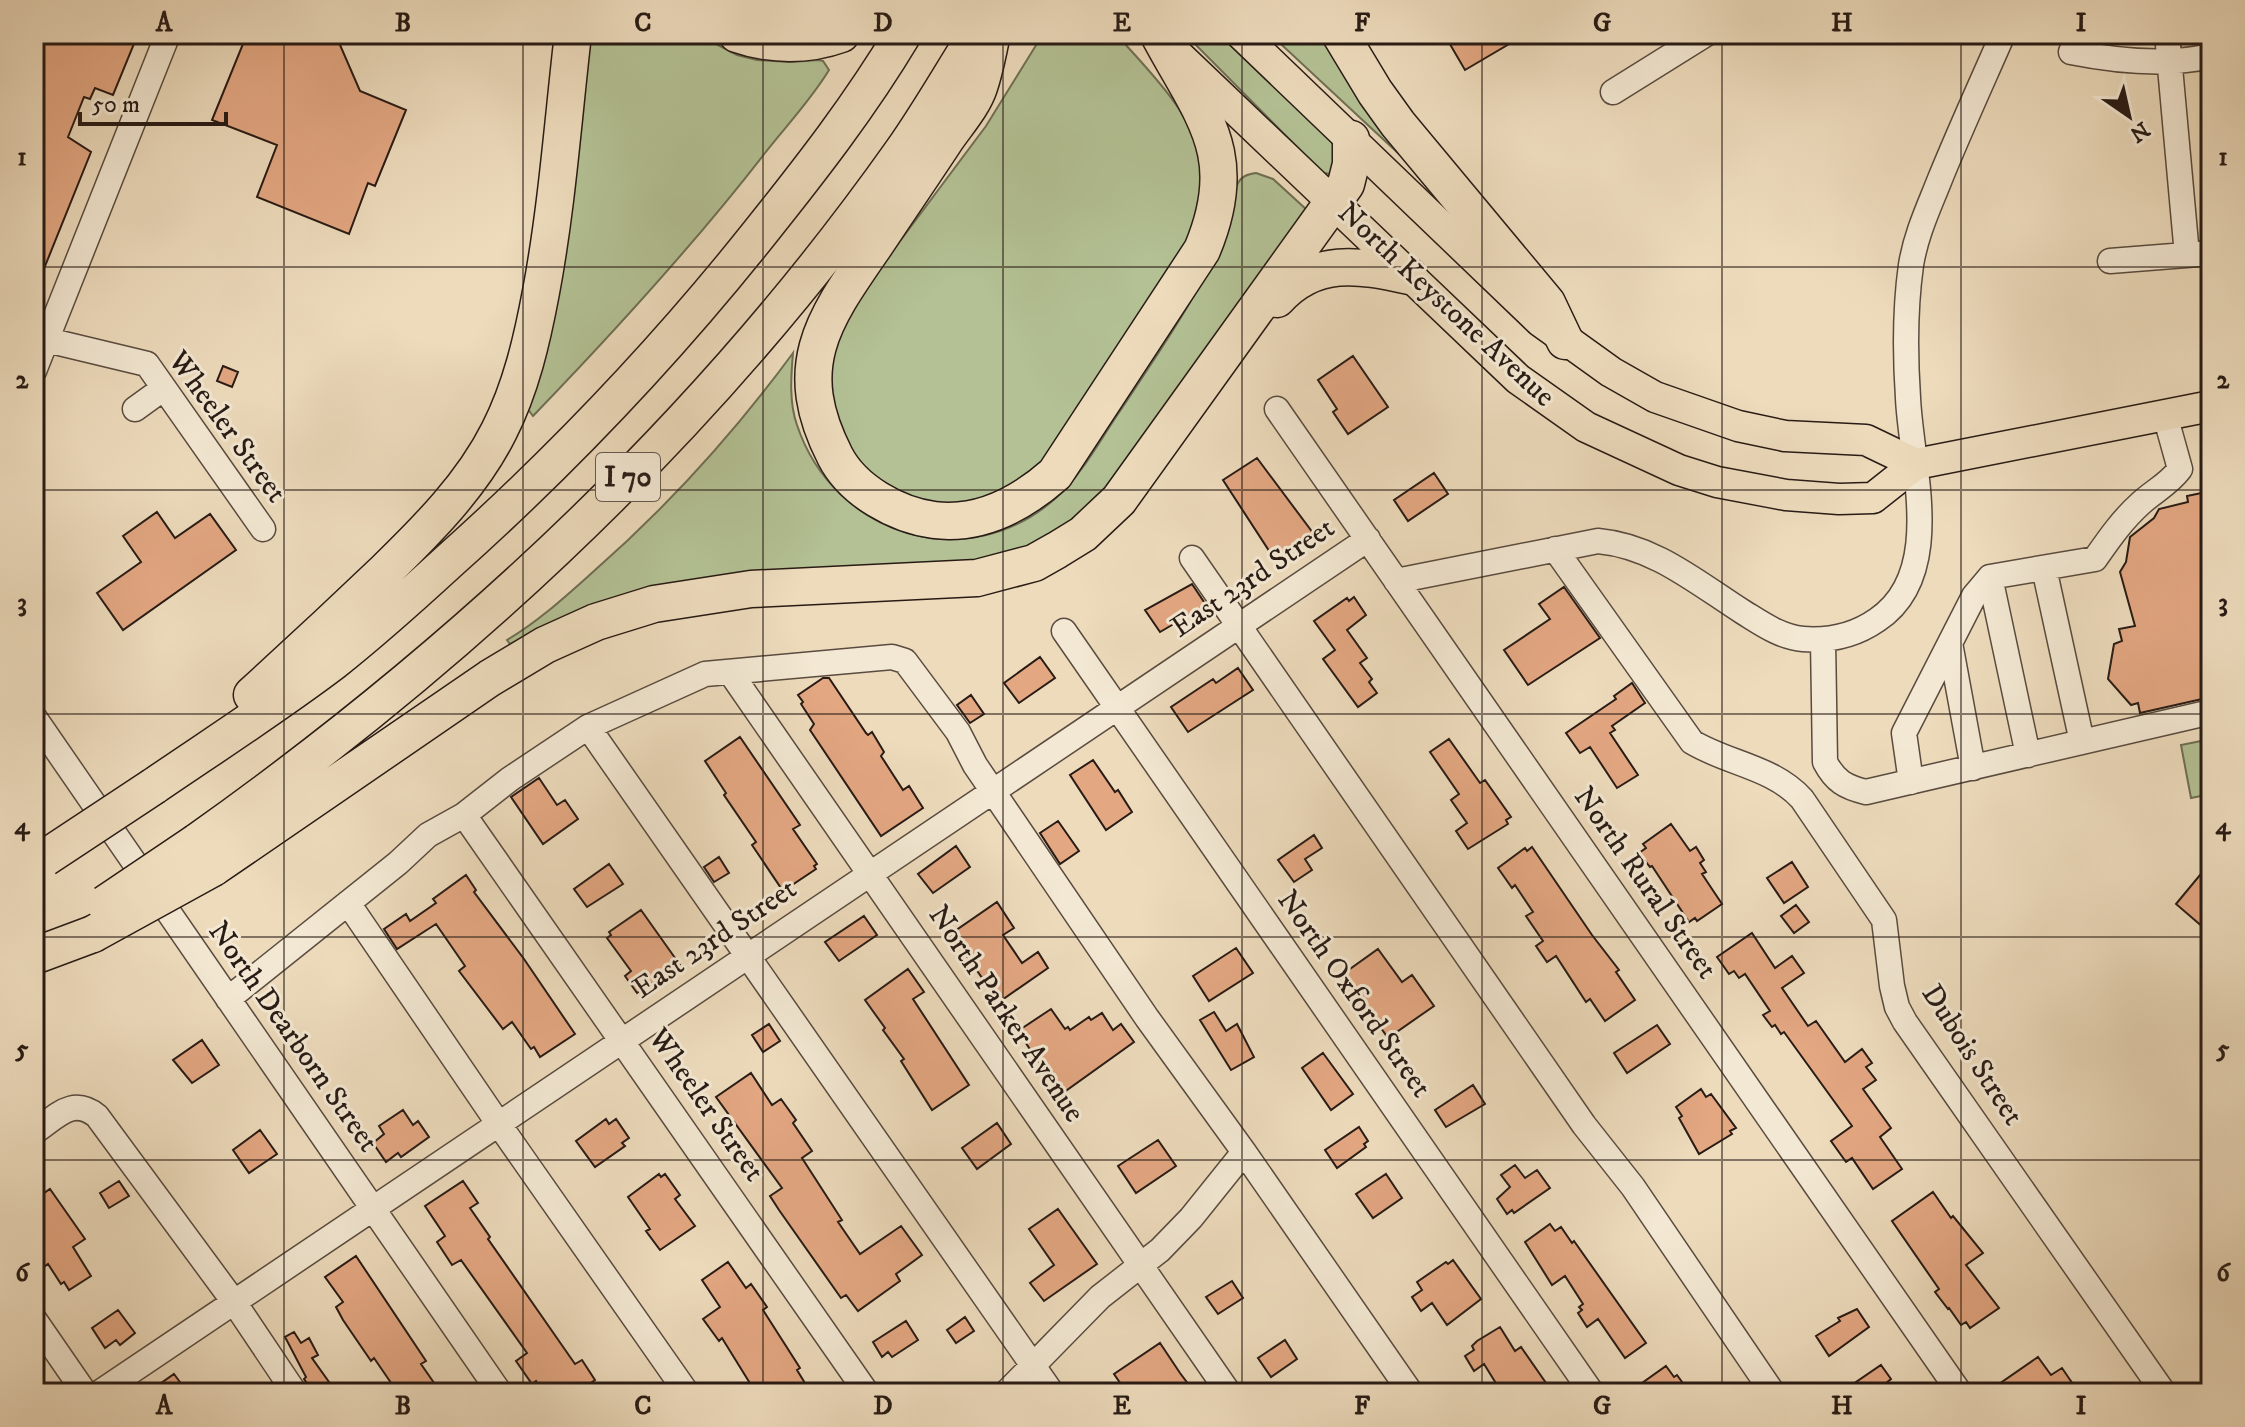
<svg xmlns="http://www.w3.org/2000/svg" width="2245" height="1427" font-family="'IM FELL DW Pica',serif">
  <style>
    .green { fill: #b3c194; stroke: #6e6e54; stroke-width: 2 }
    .building { fill: #e3a782; stroke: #281b15; stroke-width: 2 }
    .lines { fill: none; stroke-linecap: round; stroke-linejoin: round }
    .minor-casing { stroke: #594b3f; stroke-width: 27 }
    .major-casing { stroke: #281b15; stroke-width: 33 }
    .highway-casing { stroke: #281b15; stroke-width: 39 }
    .minor { stroke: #f3e8d3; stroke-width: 24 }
    .major { stroke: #eddbbc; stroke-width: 30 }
    .highway { stroke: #eddbbc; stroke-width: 36 }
    .highway-bridge-casing { stroke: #281b15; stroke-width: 39; stroke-linecap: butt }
    .highway-bridge { stroke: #eddbbc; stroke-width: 36 }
    .grid { fill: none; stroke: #281b15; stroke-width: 2; stroke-opacity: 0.55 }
    .labels { text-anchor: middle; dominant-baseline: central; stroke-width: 6; stroke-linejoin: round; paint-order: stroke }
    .shield { fill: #f3e8d3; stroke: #65584e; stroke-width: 2 }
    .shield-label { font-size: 28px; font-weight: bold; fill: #281b15 }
    .street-label { font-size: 30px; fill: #281b15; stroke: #f3e8d3 }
    .neatline { fill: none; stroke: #281b15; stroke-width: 3 }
    .grid-label { font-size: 26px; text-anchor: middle; font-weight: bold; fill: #281b15 }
  </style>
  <rect width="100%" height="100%" fill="#eddbbc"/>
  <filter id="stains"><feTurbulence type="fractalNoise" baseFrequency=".0025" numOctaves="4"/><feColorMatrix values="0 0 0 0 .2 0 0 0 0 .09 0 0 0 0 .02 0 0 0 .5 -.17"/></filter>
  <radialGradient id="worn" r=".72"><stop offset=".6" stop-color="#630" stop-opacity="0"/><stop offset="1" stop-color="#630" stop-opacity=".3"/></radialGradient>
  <path class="green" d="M585 34H697L737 55 757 60 791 62 818 60 823 61 829 70C811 100 786 126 765 153 693 246 614 332 533 416L527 408Z
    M1043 34H1116C1154 77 1198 117 1205 176 1207 190 1203 206 1202 220L1025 489 938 509 876 481 855 459 829 398V355L841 320 986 126Z
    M1185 34H1222L1332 140 1339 162 1332 174 1323 173Z
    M1270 34H1323L1405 147 1399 154Z
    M1256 173 1273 179 1308 211 1090 514 999 566 730 577C653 584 578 606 510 644L507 640C539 621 566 596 594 571 668 506 735 432 793 353 791 376 789 403 797 425 834 536 968 578 1057 497 1082 474 1099 442 1118 414 1149 367 1188 311 1213 260 1221 244 1228 225 1233 209 1234 201 1234 192 1237 185 1241 176 1248 174 1256 173Z
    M2211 739V794L2191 798 2181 745Z"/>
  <path class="building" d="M34 34H138L113 95 95 88 90 99 84 97 68 137 91 152 35 291Z
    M247 34H331L337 38 360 91 406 110 375 186 368 183 349 234 257 197 277 145 212 120Z
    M1444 34H1526L1465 70Z
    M1353 356 1388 407 1348 434 1333 412 1337 409 1318 380Z
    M223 366 238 372 232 387 217 381Z
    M1257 458 1313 533 1275 560 1223 480Z
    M1434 473 1448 494 1408 521 1394 500Z
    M2211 491V697L2140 713 2138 703 2131 705 2108 679 2114 644 2122 641 2119 629 2135 626 2120 572 2126 562 2130 537 2154 518 2159 509 2188 502 2187 496Z
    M157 512 175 538 210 514 236 550 123 630 97 593 141 562 123 536Z
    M1192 584 1206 605 1160 632 1145 610Z
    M1564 587 1600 638 1528 685 1504 650 1550 619 1539 604Z
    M1354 597 1366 615 1347 630 1367 658 1360 663 1372 679 1369 682 1377 693 1358 707 1323 659 1335 650 1314 621 1347 598 1349 601Z
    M1040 657 1055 678 1019 703 1004 683Z
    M1238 668 1253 690 1188 732 1171 707 1213 679 1216 683Z
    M823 678H829L866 733 868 735 872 732 884 752 881 756 903 790 909 786 923 808 881 836 810 730 814 724 801 704 803 702 798 695Z
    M1632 683 1645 703 1612 726 1615 730 1610 733 1638 775 1617 788 1590 747 1580 753 1566 733 1616 699 1614 696Z
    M971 695 984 714 970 723 957 705Z
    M740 737 800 825 793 829 817 864 814 866 816 869 783 891 752 845 756 842 724 795 726 793 705 761Z
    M1449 739 1480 783 1485 780 1511 817 1506 820 1508 824 1468 849 1456 831 1467 823 1451 800 1459 794 1430 752Z
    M1093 760 1115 792 1118 790 1132 812 1106 830 1070 775Z
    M539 778 557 805 565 800 578 819 543 844 511 797Z
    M1058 821 1079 851 1060 864 1040 833Z
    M1671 824 1690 851 1696 847 1704 860 1700 863 1706 872 1702 874 1722 904 1697 921 1695 918 1689 922 1652 866 1650 867 1639 853 1646 848 1643 844Z
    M1314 835 1322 848 1305 859 1312 870 1294 882 1278 860Z
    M956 846 970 867 933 893 918 874Z
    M1532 847 1592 935 1619 970 1616 972 1635 1000 1605 1021 1590 999 1586 1002 1556 956 1547 962 1536 946 1543 941 1526 916 1533 912 1515 885 1512 888 1498 868 1525 848 1527 851Z
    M719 857 729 873 714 882 704 867Z
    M1792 862 1808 887 1784 903 1767 878Z
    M609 864 623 884 587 907 574 889Z
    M2211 873V934L2176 904 2200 875 2203 878Z
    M466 875 476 890 474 892 524 959 575 1034 540 1057 534 1047 531 1049 512 1022 503 1029 459 971 465 966 436 924 397 949 384 929 406 914 410 921 436 903 433 899Z
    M997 902 1014 928 1003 935 1022 963 1038 952 1048 968 999 1002 952 935 956 932 955 931Z
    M1796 905 1809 922 1794 933 1781 916Z
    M641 910 680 965 637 993 625 976 631 971 607 938 611 935 609 932Z
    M864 916 877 935 839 961 825 942Z
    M1752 933 1775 968 1792 956 1804 973 1782 988 1808 1026 1816 1021 1845 1062 1862 1049 1872 1063 1866 1067 1876 1080 1863 1089 1891 1128 1880 1137 1902 1169 1873 1189 1852 1158 1846 1162 1831 1141 1852 1126 1784 1032 1781 1034 1775 1025 1772 1027 1763 1015 1770 1011 1745 974 1739 978 1734 971 1729 974 1717 957Z
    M1236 948 1253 973 1209 1001 1193 976Z
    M1378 949 1402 982 1412 975 1434 1006 1388 1038 1343 974Z
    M908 969 924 992 913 999 969 1085 932 1110 901 1061 904 1059 883 1030 885 1028 865 1000Z
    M1051 1009 1065 1029 1068 1027 1070 1030 1089 1017 1091 1020 1102 1013 1113 1030 1121 1024 1134 1042 1060 1095 1018 1031Z
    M1214 1012 1226 1031 1237 1024 1254 1057 1231 1070 1200 1020Z
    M769 1024 780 1041 763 1052 752 1035Z
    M1657 1025 1670 1044 1627 1073 1614 1053Z
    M202 1040 219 1065 192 1083 173 1060Z
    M1323 1053 1353 1094 1331 1110 1302 1068Z
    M751 1073 772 1105 781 1099 796 1120 793 1123 812 1151 802 1158 842 1220 838 1222 860 1254 901 1226 922 1255 896 1274 900 1281 858 1311 846 1295 841 1298 779 1210 770 1196 782 1188 716 1097Z
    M1473 1085 1485 1104 1446 1127 1435 1110Z
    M1701 1089 1706 1097 1711 1094 1736 1128 1730 1131 1732 1134 1699 1154 1679 1118 1682 1116 1676 1107Z
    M403 1110 413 1125 418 1121 429 1137 401 1157 398 1153 386 1162 373 1143 384 1134 379 1126Z
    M606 1119 609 1124 616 1119 629 1138 622 1143 625 1146 595 1167 576 1141Z
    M997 1123 1011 1144 977 1169 962 1148Z
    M1359 1127 1368 1141 1364 1144 1366 1147 1337 1168 1325 1150Z
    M260 1130 277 1154 249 1173 233 1150Z
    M1158 1140 1176 1166 1136 1193 1118 1166Z
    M1515 1165 1525 1178 1537 1170 1550 1188 1514 1213 1512 1210 1507 1214 1497 1199 1510 1187 1501 1175Z
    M659 1174 661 1177 665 1174 680 1195 675 1199 695 1226 660 1250 646 1231 650 1229 628 1197Z
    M1386 1174 1402 1198 1373 1218 1356 1194Z
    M119 1181 129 1196 109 1208 100 1193Z
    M463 1181 478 1203 470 1208 490 1237 488 1239 575 1364 582 1360 595 1380 588 1385 594 1393H543L536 1381 532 1384 516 1361 527 1353 461 1260 452 1265 437 1242 445 1236 425 1206Z
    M50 1189 85 1239 73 1247 91 1276 69 1290 64 1282 61 1284 48 1264 41 1269 34 1258V1200Z
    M1933 1192 1951 1218 1953 1216 1983 1253 1966 1265 1999 1308 1970 1328 1966 1322 1961 1325 1949 1308 1948 1309 1935 1292 1939 1289 1892 1221Z
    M1058 1209 1097 1264 1044 1301 1030 1283 1054 1265 1029 1229Z
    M1550 1224 1555 1231 1561 1227 1572 1243 1574 1241 1646 1343 1625 1358 1598 1319 1587 1327 1578 1313 1582 1310 1579 1307 1583 1304 1565 1276 1552 1285 1525 1242Z
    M356 1256 426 1361 421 1364 441 1393H398L374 1358 371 1361 343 1320 336 1307 343 1302 325 1277Z
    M1453 1260 1481 1299 1447 1325 1432 1303 1421 1311 1412 1297 1422 1290 1417 1282 1446 1262 1448 1264Z
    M728 1262 746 1288 751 1284 767 1307 763 1310 800 1368 797 1370 811 1393H756L722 1338 719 1341 703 1319 720 1307 702 1280Z
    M1232 1281 1243 1298 1218 1314 1206 1297Z
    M1857 1309 1869 1327 1829 1356 1816 1336 1840 1321 1838 1318Z
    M118 1310 135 1333 120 1345 116 1340 105 1348 92 1328Z
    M965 1317 974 1331 956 1343 947 1330Z
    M906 1321 918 1340 892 1357 888 1352 882 1357 873 1342Z
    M1500 1327 1515 1351 1521 1347 1546 1383 1541 1386 1546 1393H1502L1484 1364 1474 1371 1465 1356 1474 1350 1472 1346 1477 1341Z
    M294 1332 301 1343 309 1338 318 1355 312 1358 329 1382 314 1393 304 1379 306 1377 285 1337Z
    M1285 1340 1297 1359 1271 1377 1258 1358Z
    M1160 1343 1180 1373 1195 1393H1127L1114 1374Z
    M2038 1357 2051 1375 2062 1368 2079 1393H1986Z
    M1881 1365 1891 1379 1874 1393H1840Z
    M1666 1366 1674 1377 1677 1375 1690 1393H1628Z
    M174 1374 188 1393H147Z"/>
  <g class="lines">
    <g class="minor-casing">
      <path id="minor" d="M2167 34 2187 255
        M2071 52C2116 61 2166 66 2211 56
        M1613 92 1706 34
        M2110 261 2211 253
        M47 340 147 364 263 529
        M34 371 168 34
        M135 409 164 388
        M1277 409 1960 1393
        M1555 549 1692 742C1729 764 1773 767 1802 799L1884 920 1892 986 1897 1007 1905 1022 2164 1393
        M1192 558 1584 1125 1633 1187 1773 1393
        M2044 568 2082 742
        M1990 577 2028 755
        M1396 581 1598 541C1654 546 1696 582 1743 612 1761 623 1780 637 1803 639 1830 641 1854 636 1877 620 1946 574 1911 466 1908 398 1905 354 1905 308 1911 265 1916 234 1929 207 1940 179 1960 130 1982 82 2003 34
        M1064 631 1592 1393
        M1823 640 1825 762C1835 781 1845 787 1866 792L2211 712
        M1950 643 1973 768
        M730 672 1229 1393
        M34 717 500 1393
        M588 727 1052 1393
        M1911 782 1904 733 1974 596 1990 577 2095 559C2109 539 2122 520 2141 503 2154 491 2169 484 2180 469L2165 415
        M464 815 867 1393
        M348 903 498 1123 687 1393
        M228 999 398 863 428 835 464 815 510 779 588 727 705 674 892 657 905 661 958 732 975 765 1147 1018 1244 1152 1411 1393
        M34 1132C57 1117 72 1096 97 1116L234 1302 295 1393
        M34 1319 85 1393
        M99 1393 1368 539
        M1006 1393 1100 1297 1160 1250 1191 1218 1244 1152"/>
    </g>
    <g class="major-casing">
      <path id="major" d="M1241 34 1540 321 1611 372 1655 397 1738 426 1785 436 1866 440 1916 464
        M1175 52 1518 379 1586 427 1679 470 1717 482 1786 495 1839 499 1873 498 1916 464 2211 406"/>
    </g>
    <g class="highway-casing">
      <path id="highway" d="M737 34C771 46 808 46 841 34
        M992 34C988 51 985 70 979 87 973 105 957 123 946 139 923 174 899 209 875 245 823 320 789 366 835 456 853 491 897 515 934 520 981 526 1022 503 1055 474L1202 250C1242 155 1203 117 1160 37
        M1340 34 1375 92 1398 124 1547 303 1565 341
        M1277 299C1315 257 1359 265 1409 276
        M252 695C297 654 341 613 385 571 428 529 472 485 499 431 521 388 532 340 541 292 557 207 563 120 573 34
        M154 786C214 745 275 706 333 662 372 631 410 597 447 563 560 462 664 353 758 235 810 170 860 106 903 34
        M197 842C466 651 711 422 902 152 929 114 952 73 977 34
        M213 868 490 678 545 645 596 622 654 604 751 589 977 578 1034 563 1057 550 1083 534 1119 500 1346 184 1351 164V139
        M34 956 93 934"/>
    </g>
    <use href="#minor" class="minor"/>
    <use href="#major" class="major"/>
    <use href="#highway" class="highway"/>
    <g class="highway-bridge-casing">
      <path id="highway-bridge" d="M45 858 154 786
        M105 904 197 842
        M93 934 213 868"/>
    </g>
    <use href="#highway-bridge" class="highway-bridge"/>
  </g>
  <path class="grid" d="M284 34V1393M523 34V1393M763 34V1393M1003 34V1393M1242 34V1393M1482 34V1393M1722 34V1393M1961 34V1393M34 267H2211M34 490H2211M34 714H2211M34 937H2211M34 1160H2211"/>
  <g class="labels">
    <rect class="shield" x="596" y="453" width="64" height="48" rx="6"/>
    <g class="shield-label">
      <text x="628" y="477">I 70</text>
    </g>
    <g class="street-label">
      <text transform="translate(1446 305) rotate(43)">North Keystone Avenue</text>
      <text transform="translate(227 427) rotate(54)">Wheeler Street</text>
      <text transform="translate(1253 578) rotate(-34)">East 23rd Street</text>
      <text transform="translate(1645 883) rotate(55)">North Rural Street</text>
      <text transform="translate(715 939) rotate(-34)">East 23rd Street</text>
      <text transform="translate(1354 994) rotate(55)">North Oxford Street</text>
      <text transform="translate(1006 1014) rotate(56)">North Parker Avenue</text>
      <text transform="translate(293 1037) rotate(55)">North Dearborn Street</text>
      <text transform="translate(1972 1055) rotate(57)">Dubois Street</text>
      <text transform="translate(706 1105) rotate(55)">Wheeler Street</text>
    </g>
  </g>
  <rect width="2245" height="1427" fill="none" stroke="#eddbbc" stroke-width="88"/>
  <g transform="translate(2129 116) rotate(146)" stroke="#f3e8d3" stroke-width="6" paint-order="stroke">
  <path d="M0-6L14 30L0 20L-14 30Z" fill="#281b15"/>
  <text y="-12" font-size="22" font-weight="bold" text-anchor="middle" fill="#281b15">N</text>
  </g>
  <path d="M80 112v12h146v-12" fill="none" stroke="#281b15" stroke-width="4"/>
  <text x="92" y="112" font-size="24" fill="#281b15" stroke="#f3e8d3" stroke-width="6" paint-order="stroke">50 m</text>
  <rect x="44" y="44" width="2157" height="1339" class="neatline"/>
  <g class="grid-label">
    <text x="164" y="31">A</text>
    <text x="403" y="31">B</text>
    <text x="643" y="31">C</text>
    <text x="883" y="31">D</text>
    <text x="1122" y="31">E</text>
    <text x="1362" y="31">F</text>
    <text x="1602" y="31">G</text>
    <text x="1842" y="31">H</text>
    <text x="2081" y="31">I</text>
    <text x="22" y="165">1</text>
    <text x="2223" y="165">1</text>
    <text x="22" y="388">2</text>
    <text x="2223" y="388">2</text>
    <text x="22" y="611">3</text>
    <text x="2223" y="611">3</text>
    <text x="22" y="834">4</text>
    <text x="2223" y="834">4</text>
    <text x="22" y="1057">5</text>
    <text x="2223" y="1057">5</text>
    <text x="22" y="1281">6</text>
    <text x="2223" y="1281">6</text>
    <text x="164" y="1414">A</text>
    <text x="403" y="1414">B</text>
    <text x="643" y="1414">C</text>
    <text x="883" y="1414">D</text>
    <text x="1122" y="1414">E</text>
    <text x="1362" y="1414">F</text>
    <text x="1602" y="1414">G</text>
    <text x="1842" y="1414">H</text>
    <text x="2081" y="1414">I</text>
  </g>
  <rect width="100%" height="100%" filter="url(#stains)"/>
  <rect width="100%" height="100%" fill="url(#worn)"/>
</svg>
